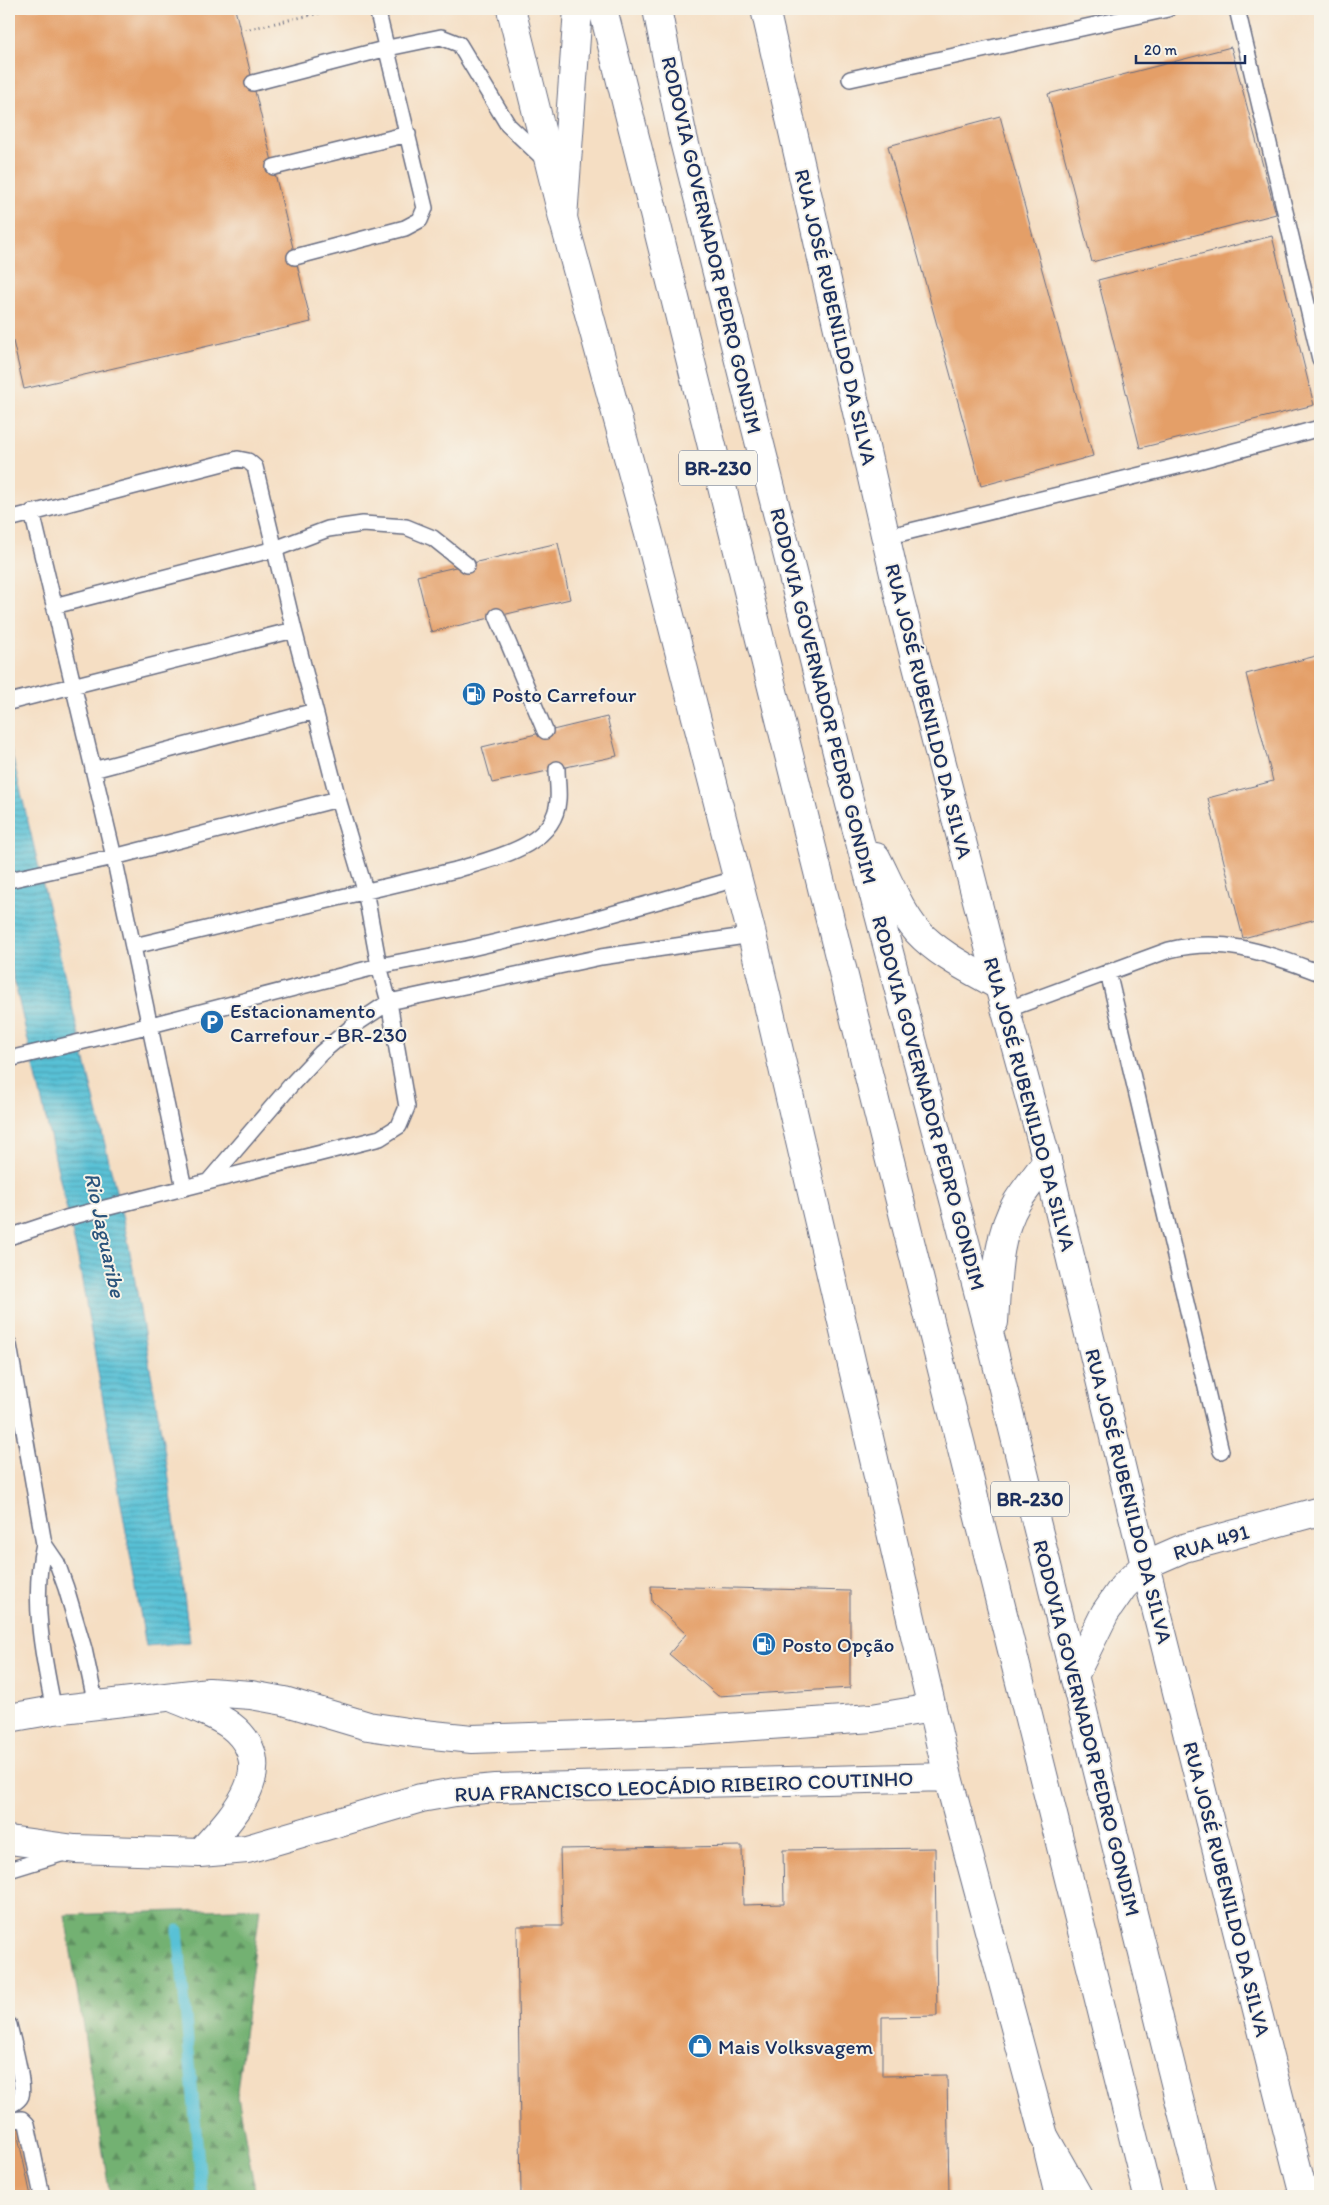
<svg xmlns="http://www.w3.org/2000/svg" width="1329" height="2205" font-family="Itim,sans-serif">
  <style>
    .forest { fill: url(#forest-firs); stroke: #477068 }
    .water { fill: url(#water-rules); stroke: #3a789a }
    .lines { fill: none; stroke-linecap: round; stroke-linejoin: round }
    .stream { stroke: #59c1d6; stroke-width: 11 }
    .building { fill: #e49f68 }
    .lane-casing { stroke: #676c81; stroke-width: 18 }
    .street-casing { stroke: #676c81; stroke-width: 30 }
    .secondary-casing { stroke: #676c81; stroke-width: 30 }
    .highway-casing { stroke: #676c81; stroke-width: 30 }
    .path { stroke: #676c81; stroke-width: 3; stroke-dasharray: 1 4; stroke-linecap: butt }
    .lane { stroke: #fff; stroke-width: 15 }
    .street { stroke: #fff; stroke-width: 28 }
    .secondary { stroke: #fff; stroke-width: 28 }
    .highway { stroke: #fff; stroke-width: 28 }
    .labels { text-anchor: middle; dominant-baseline: central; stroke-width: 4; stroke-linejoin: round; paint-order: stroke }
    .shield { fill: #f7f3e8; stroke: #5d6a87; stroke-width: 1 }
    .shield-label { font-size: 20px; font-weight: bold; fill: #1b2f5e }
    .street-label { font-size: 21px; fill: #1b2f5e; stroke: #f7f3e8 }
    .poi-label { font-size: 21px; fill: #1b2f5e; stroke: #f7f3e8; text-anchor: start }
    .water-label { font-size: 22px; font-style: italic; fill: #2a547c; stroke: #f7f3e8 }
  </style>
  <defs>
    <pattern id="forest-firs" width="22" height="20" patternUnits="userSpaceOnUse" patternTransform="scale(1.25)"><rect width="22" height="20" fill="#73b172"/><path d="M5 1l3.5 6h-7zM16 11l3.5 6h-7z" fill="#5e9061"/></pattern>
    <pattern id="water-rules" width="6" height="5" patternUnits="userSpaceOnUse" patternTransform="scale(1.25)"><rect width="6" height="5" fill="#59c1d6"/><path d="M0 2.5h6" fill="none" stroke="#499db1"/></pattern>
  </defs>
  <rect width="100%" height="100%" fill="#f7f3e8"/>
  <filter id="ink" filterUnits="userSpaceOnUse"><feTurbulence type="fractalNoise" baseFrequency=".02" numOctaves="2"/><feDisplacementMap in="SourceGraphic" scale="10" xChannelSelector="R" yChannelSelector="G"/><feConvolveMatrix kernelMatrix="1 2 1 2 8 2 1 2 1" color-interpolation-filters="sRGB"/></filter>
  <filter id="wash" filterUnits="userSpaceOnUse"><feTurbulence type="fractalNoise" baseFrequency=".0096" numOctaves="4" result="noise"/><feDisplacementMap in="SourceGraphic" scale="20" xChannelSelector="R" yChannelSelector="G"/><feGaussianBlur stdDeviation="1.12" result="paint"/><feColorMatrix in="noise" values="0 0 0 0 0 0 0 0 0 0 0 0 0 0 0 0 0 1.4 0 .05"/><feComposite in="paint" operator="in"/></filter>
  <g filter="url(#wash)">
    <rect width="100%" height="100%" fill="#f5dec3"/>
    <path class="forest" d="M260 1908 237 2091 256 2196H110L65 1915Z"/>
    <path class="water" d="M9 742 128 1241 168 1471 190 1642 146 1646 78 1258 9 958Z"/>
    <g class="lines">
      <path class="stream" d="M178 1930 202 2196"/>
    </g>
    <g id="blocks">
      <path class="building" d="M9 9H235L311 322 24 389 9 324Z
        M1231 47 1276 214 1092 262 1048 94Z
        M1000 116 1093 456 981 486 888 146Z
        M1272 236 1314 405 1140 448 1098 280Z
        M558 543 570 599 431 632 417 576Z
        M1320 655V918L1243 938 1208 798 1273 781 1246 674Z
        M607 717 617 756 492 783 482 747Z
        M651 1586 850 1591V1688L718 1696 669 1654 686 1634 652 1602Z
        M742 1846 743 1905 784 1904 783 1850 935 1848 937 2016 882 2017V2076L947 2075 949 2196H521L517 1926H562L560 1849Z
        M15 2123 31 2196H9V2124Z"/>
    </g>
  </g>
  <g filter="url(#ink)">
    <use href="#blocks" fill-opacity="0" stroke="#676c81" stroke-width="1"/>
    <g class="lines">
      <g class="lane-casing">
        <path id="lane" d="M1237 9 1320 359
          M850 79 1168 9
          M253 83 388 48 441 37 459 44 508 125 545 160
          M274 167 408 134
          M295 257 405 228 420 220 425 208 377 9
          M32 512 114 857 184 1188
          M9 519 238 459 248 461 255 467 294 630 338 799 365 890 379 966 467 949 591 920 736 879
          M886 537 1194 462 1320 428
          M54 606 275 549 328 529 363 524 406 527 433 538 467 565
          M497 616 545 731
          M9 702 294 630
          M93 770 315 711
          M9 880 114 857 338 799
          M134 946 456 870C493 858 555 847 558 800 559 790 557 779 557 769
          M1108 972 1221 1451
          M1006 1010 1169 950C1226 936 1268 954 1320 973
          M9 1059 151 1025 379 966 389 1002 407 1107 399 1126 380 1138 66 1218 9 1237
          M208 1182 291 1085 321 1053 353 1026 389 1002 601 957 752 935
          M9 1345 44 1544
          M54 1710C43 1657 31 1598 44 1544L57 1563 66 1588 84 1649 96 1705
          M9 1870 64 1853
          M9 2025C12 2038 25 2086 21 2096 19 2101 14 2103 9 2106
          M9 2120 22 2119 27 2124 42 2196"/>
      </g>
      <g class="street-casing">
        <path id="street" d="M765 9 899 596 999 986 1047 1161 1145 1565 1304 2196
          M1074 1676 1105 1613 1123 1587 1145 1565 1184 1548 1320 1511
          M1048 2150 1059 2196"/>
      </g>
      <g class="secondary-casing">
        <path id="secondary" d="M511 9 563 218 649 534 752 935 948 1777 1044 2136
          M171 1697C190 1705 221 1716 236 1730 280 1772 229 1820 200 1853
          M9 1718 54 1710 209 1692 251 1695 284 1701 368 1726 414 1733 472 1739 670 1732 872 1718 932 1708
          M9 1840 75 1849 200 1853 247 1849 421 1798 455 1792 495 1788 948 1777"/>
      </g>
      <g class="highway-casing">
        <path id="highway" d="M603 9 1148 2196
          M657 9 682 133 850 804 993 1348 1203 2196
          M563 218 578 9
          M876 857C888 880 900 911 917 931 939 955 971 970 999 986
          M994 1322C997 1282 996 1237 1017 1202 1026 1188 1037 1175 1047 1161
          M1044 2136 1078 2196"/>
      </g>
      <path class="path" d="M240 31 338 9"/>
      <use href="#lane" class="lane"/>
      <use href="#street" class="street"/>
      <use href="#secondary" class="secondary"/>
      <use href="#highway" class="highway"/>
    </g>
  </g>
  <defs>
    <g id="fuel-disc" transform="scale(1.25)"><circle r="9.5" fill="#1f6fb2" stroke="#f7f3e8"/><path d="M-5.5-6h7V0h2V4h1.3V-2.5L3-4.5l.8-.8L6-3V5H2.5V1h-1V6h-7ZM-4.2-4.7v3.2H.2V-4.7Z" fill="#fff"/></g>
    <g id="parking-disc" transform="scale(1.25)"><circle r="9.5" fill="#1f6fb2" stroke="#f7f3e8"/><path d="M-3.5-5.5H1a3.5 3.5 0 0 1 0 7H-1V5.5H-3.5ZM-1-3.4V-.6H.8a1.4 1.4 0 0 0 0-2.8Z" fill="#fff"/></g>
    <g id="shop-disc" transform="scale(1.25)"><circle r="9.5" fill="#1f6fb2" stroke="#f7f3e8"/><path d="M-5-2.5h2.3a2.7 3.5 0 0 1 5.4 0H5L5.5 6h-11ZM-1.5-2.5h3a1.5 2.3 0 0 0-3 0Z" fill="#fff"/></g>
  </defs>
  <g fill-rule="evenodd">
    <use href="#fuel-disc" x="474" y="694"/>
    <use href="#parking-disc" x="212" y="1022"/>
    <use href="#fuel-disc" x="764" y="1644"/>
    <use href="#shop-disc" x="700" y="2046"/>
  </g>
  <g class="labels">
    <g class="shield">
      <rect x="679" y="450.5" width="78" height="35" rx="4"/>
      <rect x="991" y="1481.5" width="78" height="35" rx="4"/>
    </g>
    <g class="shield-label">
      <text x="718" y="468">BR-230</text>
      <text x="1030" y="1499">BR-230</text>
    </g>
    <g class="street-label">
      <text transform="translate(712 245) rotate(77)">RODOVIA GOVERNADOR PEDRO GONDIM</text>
      <text transform="translate(836 317) rotate(77)">RUA JOSÉ RUBENILDO DA SILVA</text>
      <text transform="translate(824 696) rotate(76)">RODOVIA GOVERNADOR PEDRO GONDIM</text>
      <text transform="translate(929 711) rotate(76)">RUA JOSÉ RUBENILDO DA SILVA</text>
      <text transform="translate(929 1103) rotate(75)">RODOVIA GOVERNADOR PEDRO GONDIM</text>
      <text transform="translate(1030 1104) rotate(75)">RUA JOSÉ RUBENILDO DA SILVA</text>
      <text transform="translate(1129 1496) rotate(76)">RUA JOSÉ RUBENILDO DA SILVA</text>
      <text transform="translate(1211 1542) rotate(-17)">RUA 491</text>
      <text transform="translate(1087 1728) rotate(76)">RODOVIA GOVERNADOR PEDRO GONDIM</text>
      <text transform="translate(684 1786) rotate(-2)">RUA FRANCISCO LEOCÁDIO RIBEIRO COUTINHO</text>
      <text transform="translate(1227 1889) rotate(76)">RUA JOSÉ RUBENILDO DA SILVA</text>
    </g>
    <g class="poi-label">
      <text x="492" y="694">Posto Carrefour</text>
      <text x="230" y="1010">Estacionamento<tspan x="230" dy="24">Carrefour - BR-230</tspan></text>
      <text x="782" y="1644">Posto Opção</text>
      <text x="718" y="2046">Mais Volksvagem</text>
    </g>
    <g class="water-label">
      <text transform="translate(105 1235) rotate(78)">Rio Jaguaribe</text>
    </g>
  </g>
  <rect width="1329" height="2205" fill="none" stroke="#f7f3e8" stroke-width="30"/>
  <path d="M1136 55v8h109v-8" fill="none" stroke="#1b2f5e" stroke-width="2.5"/>
  <text x="1144" y="55" font-size="15" fill="#1b2f5e" stroke="#f7f3e8" stroke-width="4" paint-order="stroke">20 m</text>
</svg>
